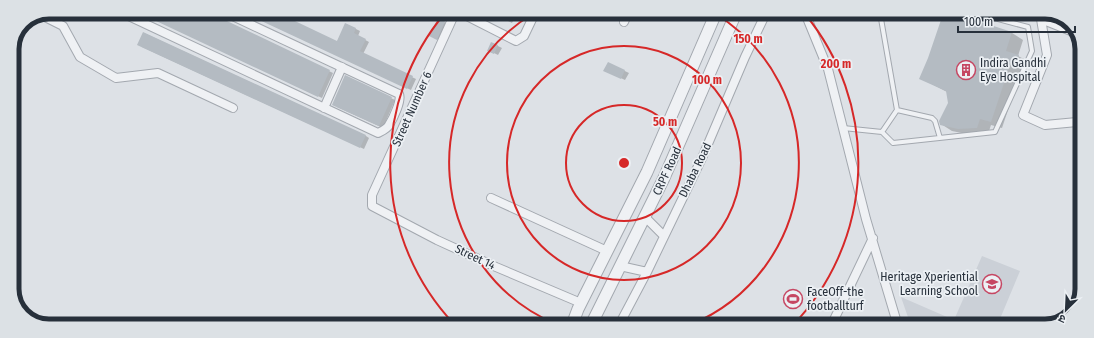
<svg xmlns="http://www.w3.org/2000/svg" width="1094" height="338" font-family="'Fira Sans Condensed','Noto Sans Devanagari',sans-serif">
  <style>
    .built { fill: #cbd0d7 }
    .shadow { fill: #0003 }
    .building { fill: #b4bbc2 }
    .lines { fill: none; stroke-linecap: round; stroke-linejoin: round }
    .service-casing { stroke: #a3a8af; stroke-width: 6 }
    .minor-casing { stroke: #a3a8af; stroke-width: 10 }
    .tertiary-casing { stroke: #a3a8af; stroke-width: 13 }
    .service { stroke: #eff1f4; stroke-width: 4 }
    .minor { stroke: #eff1f4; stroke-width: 8 }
    .tertiary { stroke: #eff1f4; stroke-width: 11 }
    .ring { fill: none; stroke: #d62828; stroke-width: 2 }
    .labels { text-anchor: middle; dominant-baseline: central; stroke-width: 3.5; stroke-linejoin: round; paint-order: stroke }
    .poi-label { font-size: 12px; fill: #27303b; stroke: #ecf0f4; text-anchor: start }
    .street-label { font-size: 12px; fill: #27303b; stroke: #ecf0f4 }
    .rim { fill: none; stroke: #27303b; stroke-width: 5 }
    .centre { fill: #d62828; stroke: #ecf0f4; stroke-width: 2 }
    .ring-label { font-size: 12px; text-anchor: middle; font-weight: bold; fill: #d62828; stroke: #ecf0f4; stroke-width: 3.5; stroke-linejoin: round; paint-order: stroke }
  </style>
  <rect width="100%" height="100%" fill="#dde1e6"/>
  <path class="built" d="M982 256 1020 271 997 326H911L901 297 954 320Z"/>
  <path class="shadow" d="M139 12H205L333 73 322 98Z
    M244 12 337 42 346 24 360 31 358 36 369 42 363 54 416 79 411 90Z
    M492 13H517L512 23Z
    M668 13H683L680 18Z
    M438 19 448 24 441 41 434 38Z
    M972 20 1012 33 1023 40 1018 56 1030 62 1029 66 1023 65 1002 128 991 125 988 134 971 135 952 131 941 124 949 103 947 92 920 78 965 22Z
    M144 33 366 136 369 138 364 149 142 47Z
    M492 43 502 48 498 55 492 52Z
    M608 63 629 73 625 80 608 72Z
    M346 77 395 100 383 128 337 107Z"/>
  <path class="building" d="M137 12H208L330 70 318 97Z
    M242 12H276L337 41 345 23 356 28 354 33 366 39 360 51 413 76 407 89Z
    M491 13H510L506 20Z
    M943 14 965 21 972 19 1012 32 1006 51 1019 55 1017 61 1012 59 991 122 980 119 977 128 958 129 940 125 939 121 948 103 946 91 919 79 928 58Z
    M438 18 445 21 437 40 429 36Z
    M143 32 366 135 360 148 137 45Z
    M491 42 498 45 494 54 487 51Z
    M608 62 625 70 621 79 603 71Z
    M345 75 392 97 379 126 332 105Z"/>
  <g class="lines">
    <g class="service-casing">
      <path id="service" d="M880 13 897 110 882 132
        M897 110 932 118 935 121 940 138
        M843 128 882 132 893 143 995 132 1032 51 1028 27 976 13"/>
    </g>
    <g class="minor-casing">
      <path id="minor" d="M120 12 378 133C382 131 387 129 389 125 393 119 402 100 399 94L224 12
        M455 13 372 195V206L437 240 496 267 581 303
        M461 13 516 41 524 36 535 13
        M805 13 828 69 866 219 898 326
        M1040 13 1047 55 1023 115 1045 125 1077 122 1082 118
        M41 15 63 26 80 57 116 78 158 73 233 108
        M1041 19 1076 33
        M624 22 628 13
        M324 108 342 67
        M491 198 607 251
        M645 217 664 236
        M620 266 647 272
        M619 325 647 272 702 158 745 57 766 13
        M831 326 873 238"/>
    </g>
    <g class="tertiary-casing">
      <path id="tertiary" d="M572 325 578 309 647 172 716 13
        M591 325 664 178 736 13"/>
    </g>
    <use href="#service" class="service"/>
    <use href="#minor" class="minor"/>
    <use href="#tertiary" class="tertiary"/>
  </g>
  <g class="ring">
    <circle cx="624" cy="163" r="58"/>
    <circle cx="624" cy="163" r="117"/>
    <path d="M558 325A175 175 0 0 1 534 13M714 13A175 175 0 0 1 690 325"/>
    <path d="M454 324A234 234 0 0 1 445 13M805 14A234 234 0 0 1 792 326"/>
  </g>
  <defs>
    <g id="building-ring" transform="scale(1)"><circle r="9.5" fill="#ecf0f4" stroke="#c64763" stroke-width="1.5"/><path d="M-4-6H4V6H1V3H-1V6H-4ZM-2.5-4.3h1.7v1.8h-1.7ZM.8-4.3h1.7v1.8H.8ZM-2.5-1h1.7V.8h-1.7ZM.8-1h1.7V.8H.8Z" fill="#c64763"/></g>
    <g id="school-ring" transform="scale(1)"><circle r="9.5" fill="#ecf0f4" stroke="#c64763" stroke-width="1.5"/><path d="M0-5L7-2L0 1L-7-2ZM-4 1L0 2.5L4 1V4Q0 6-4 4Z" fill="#c64763"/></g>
    <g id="stadium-ring" transform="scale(1)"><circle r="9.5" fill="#ecf0f4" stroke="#c64763" stroke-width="1.5"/><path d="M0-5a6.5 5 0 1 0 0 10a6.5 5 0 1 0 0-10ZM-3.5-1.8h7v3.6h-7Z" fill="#c64763"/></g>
  </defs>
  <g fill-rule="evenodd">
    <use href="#building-ring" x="966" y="70"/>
    <use href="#school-ring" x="992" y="284"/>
    <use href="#stadium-ring" x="793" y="299"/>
  </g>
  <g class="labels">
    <g class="poi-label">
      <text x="980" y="63">Indira Gandhi<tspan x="980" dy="14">Eye Hospital</tspan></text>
      <text x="978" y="277" text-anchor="end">Heritage Xperiential<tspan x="978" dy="14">Learning School</tspan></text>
      <text x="807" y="292">FaceOff-the<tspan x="807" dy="14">footballturf</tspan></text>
    </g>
    <g class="street-label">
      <text transform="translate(412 109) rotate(-66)">Street Number 6</text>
      <text transform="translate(695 170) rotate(-64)">Dhaba Road</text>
      <text transform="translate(667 171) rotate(-65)">CRPF Road</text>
      <text transform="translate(475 257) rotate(25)">Street 14</text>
    </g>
  </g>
  <path d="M0 0H1094V338H0ZM49 19H1045A30 30 0 0 1 1075 49V289A30 30 0 0 1 1045 319H49A30 30 0 0 1 19 289V49A30 30 0 0 1 49 19Z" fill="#dce1e5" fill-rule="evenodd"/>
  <path class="rim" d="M49 19H1045A30 30 0 0 1 1075 49V289A30 30 0 0 1 1045 319H49A30 30 0 0 1 19 289V49A30 30 0 0 1 49 19Z"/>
  <circle cx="624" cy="163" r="6" class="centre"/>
  <g class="ring-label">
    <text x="748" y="43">150 m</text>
    <text x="836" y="68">200 m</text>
    <text x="707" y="84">100 m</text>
    <text x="665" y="126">50 m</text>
  </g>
  <g transform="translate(1066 310) rotate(204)" stroke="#ecf0f4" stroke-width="3" paint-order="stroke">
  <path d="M0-3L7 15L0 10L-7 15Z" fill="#27303b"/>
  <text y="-6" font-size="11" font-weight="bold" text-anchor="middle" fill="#27303b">उ</text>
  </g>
  <path d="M958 26v6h117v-6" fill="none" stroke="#27303b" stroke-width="2"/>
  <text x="964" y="26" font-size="12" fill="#27303b" stroke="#ecf0f4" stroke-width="3" paint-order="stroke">100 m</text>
</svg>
